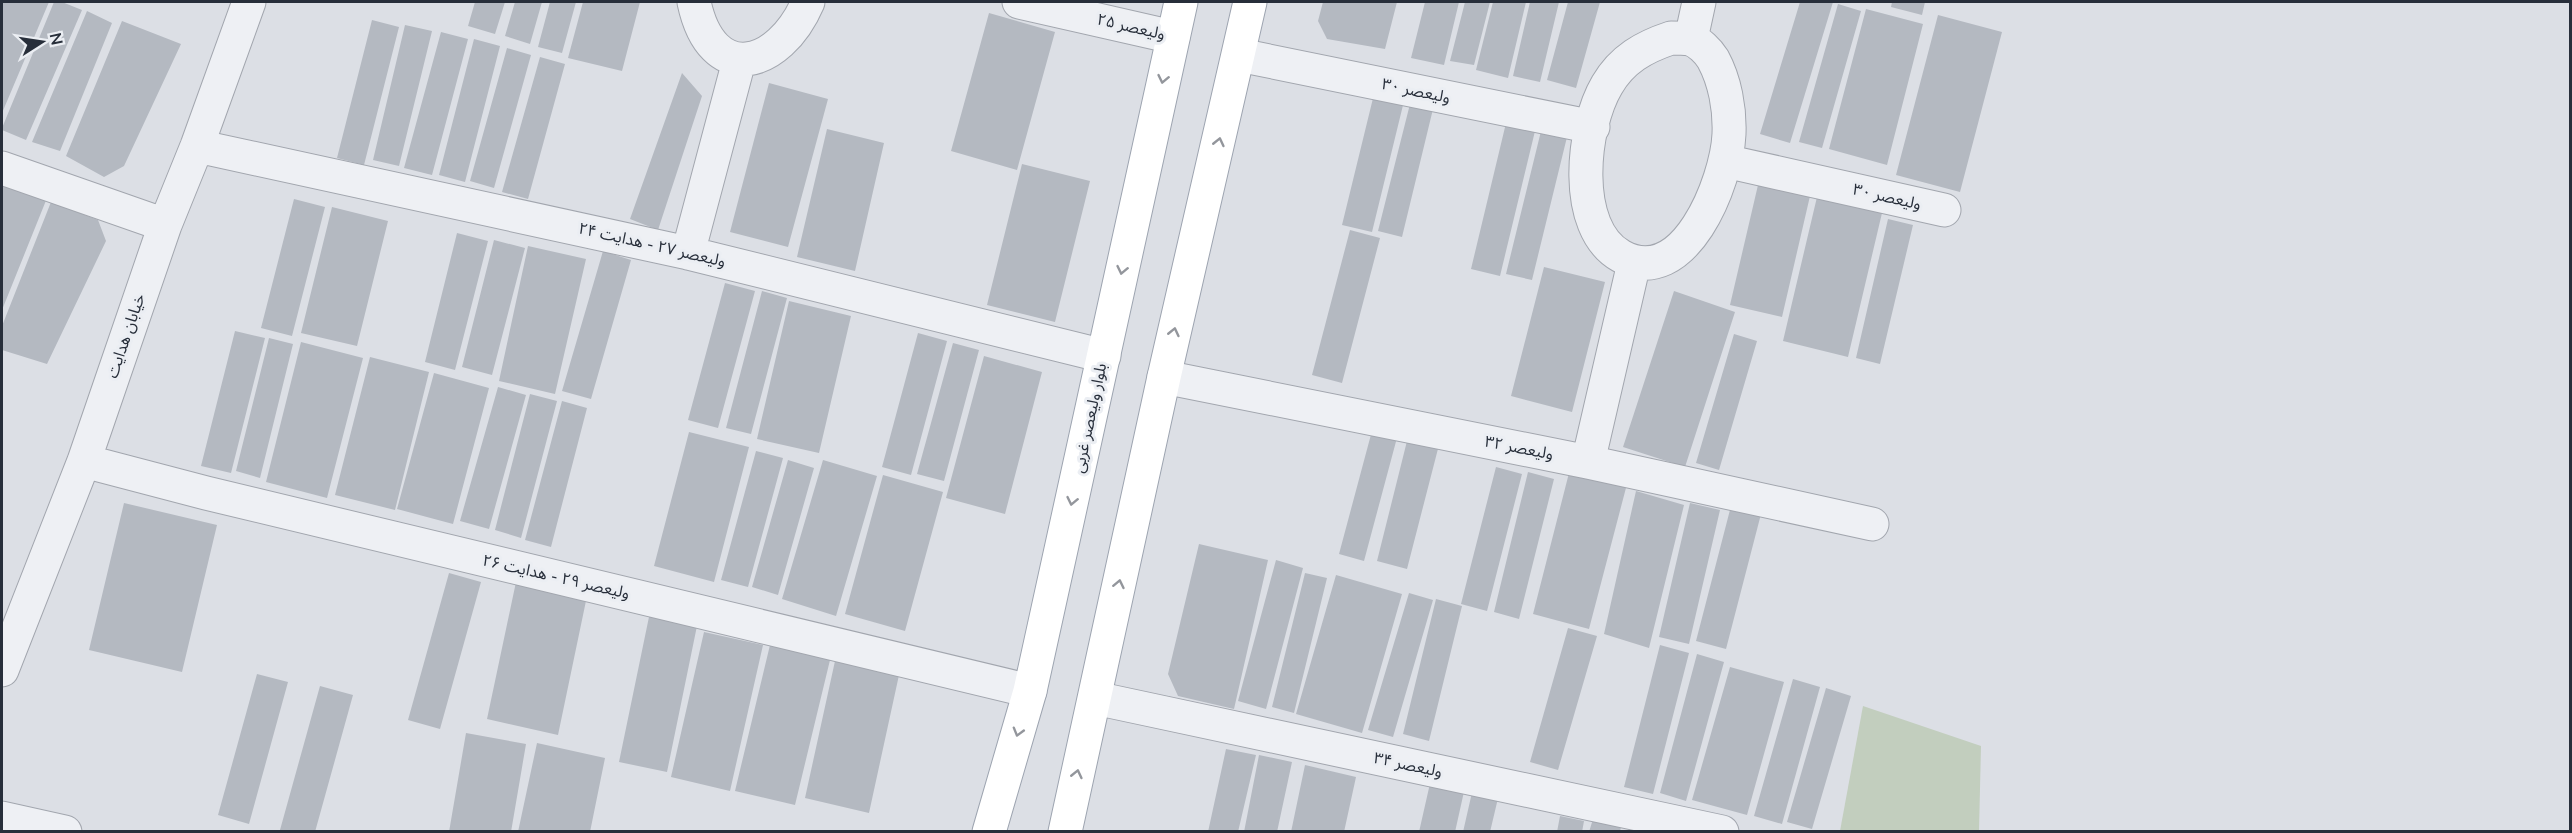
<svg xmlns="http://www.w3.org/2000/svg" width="2572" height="833" font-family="'Nunito Sans','Noto Sans Arabic',sans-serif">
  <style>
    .green { fill: #c2cebe }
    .building { fill: #b4b9c1 }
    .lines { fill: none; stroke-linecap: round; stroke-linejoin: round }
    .minor-casing { stroke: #a2a6ae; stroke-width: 35 }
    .major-casing { stroke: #9da4b0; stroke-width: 35 }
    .minor { stroke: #eef0f4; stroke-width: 33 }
    .major { stroke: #fff; stroke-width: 33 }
    .oneway { stroke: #93969c }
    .labels { text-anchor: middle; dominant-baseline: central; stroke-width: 6; stroke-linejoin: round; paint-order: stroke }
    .street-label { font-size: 16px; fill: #272e3a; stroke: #ebeef3 }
  </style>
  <rect width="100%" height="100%" fill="#dcdfe5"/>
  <path class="green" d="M1863 706 1981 746 1979 831H1840Z"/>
  <path class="building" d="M2 2H49L2 113Z
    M54 2H62L82 10 26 140 2 130V128Z
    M475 2H505L495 34 468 26Z
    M515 2H542L530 44 505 36Z
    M550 2H576L562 53 538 47Z
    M583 2H640L622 71 568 58Z
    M1323 2H1397L1385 49 1327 39 1318 21Z
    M1425 2H1459L1444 65 1411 58Z
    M1465 2H1490L1474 65 1450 61Z
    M1493 2H1526L1508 78 1476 70Z
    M1530 2H1559L1540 82 1513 76Z
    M1568 2H1600L1576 88 1547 80Z
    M1800 2H1833L1790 143 1760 134Z
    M1892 2H1925L1922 15 1891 7Z
    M1838 4 1861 11 1822 148 1799 142Z
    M1866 9 1923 24 1887 165 1829 149Z
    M87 11 112 23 60 151 32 142Z
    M989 13 1055 32 1017 170 951 151Z
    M1938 15 2002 32 1960 192 1896 175Z
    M372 20 399 27 364 165 337 158Z
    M122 21 181 44 124 166 104 177 66 156Z
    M405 25 432 31 399 166 373 160Z
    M441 32 468 39 432 175 404 168Z
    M474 39 500 46 465 182 439 175Z
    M507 48 531 55 494 188 470 181Z
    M540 57 565 64 528 199 502 192Z
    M682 73 702 96 658 230 630 219Z
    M769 83 828 99 788 247 730 232Z
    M1375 90 1405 97 1372 232 1342 225Z
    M1410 104 1433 109 1402 237 1378 231Z
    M1506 123 1535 131 1500 276 1471 269Z
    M827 129 884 143 855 271 797 257Z
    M1541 131 1567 137 1532 280 1506 274Z
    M1022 164 1090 181 1055 322 987 305Z
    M2 183 47 198 2 310Z
    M1758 185 1810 196 1782 317 1730 305Z
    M1817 197 1882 213 1848 357 1783 341Z
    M294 199 325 207 292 336 261 328Z
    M51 202 98 220 106 241 47 364 2 350V326Z
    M332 207 388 221 357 346 301 333Z
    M1888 219 1913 225 1880 364 1856 358Z
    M1350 230 1380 238 1342 383 1312 375Z
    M457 233 488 241 455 370 425 362Z
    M494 240 525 248 492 375 462 367Z
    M528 246 586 259 555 394 499 381Z
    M603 251 631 260 591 399 562 391Z
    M1544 267 1605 282 1572 412 1511 396Z
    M725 283 755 291 718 428 688 420Z
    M762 291 787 298 751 434 726 428Z
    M1674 291 1735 312 1685 467 1623 447Z
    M789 301 851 316 819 453 757 439Z
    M235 331 265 338 231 473 201 466Z
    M918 333 947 341 911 475 882 467Z
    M1734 334 1757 341 1719 470 1696 463Z
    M269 338 293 344 260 478 236 471Z
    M301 342 363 358 327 498 266 482Z
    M953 343 979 350 944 481 917 474Z
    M984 356 1042 372 1005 514 946 498Z
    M370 357 429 372 395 510 335 495Z
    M434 373 489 388 453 524 397 509Z
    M498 387 526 395 489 529 460 521Z
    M530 394 557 401 521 538 495 530Z
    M562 401 587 408 551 547 525 540Z
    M1373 427 1398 434 1364 561 1339 554Z
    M689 432 749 447 714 582 654 566Z
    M1409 433 1440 441 1407 569 1377 561Z
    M756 451 783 458 748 587 721 580Z
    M788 460 814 468 778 595 752 587Z
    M823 460 877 476 836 616 782 599Z
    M1496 467 1522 474 1487 611 1461 604Z
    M1570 469 1627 484 1589 629 1533 614Z
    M1528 472 1554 479 1519 619 1494 612Z
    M883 475 943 492 905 631 845 614Z
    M1636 491 1684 505 1649 648 1604 634Z
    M124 503 217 525 182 672 89 650Z
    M1690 503 1720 510 1689 644 1659 637Z
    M1731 506 1761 514 1726 649 1696 641Z
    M1199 544 1268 560 1234 709 1178 696 1168 674Z
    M1276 560 1303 568 1266 709 1238 701Z
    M449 573 481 582 440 729 408 720Z
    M1305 573 1327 578 1294 713 1272 707Z
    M1336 575 1402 594 1362 733 1296 714Z
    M516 582 587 596 558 735 487 719Z
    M1409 593 1433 600 1393 737 1368 730Z
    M1436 599 1462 606 1429 741 1403 734Z
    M650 612 698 621 667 772 619 762Z
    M1568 628 1597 636 1558 770 1530 762Z
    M704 632 763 645 730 791 671 777Z
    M770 645 830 660 795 805 735 791Z
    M1660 645 1689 653 1653 794 1624 787Z
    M1697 654 1724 662 1686 801 1660 793Z
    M835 661 899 675 869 813 805 798Z
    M1730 667 1784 682 1747 815 1692 800Z
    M257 674 288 682 249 824 218 815Z
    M1793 679 1820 687 1782 824 1754 816Z
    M320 686 353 695 315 832H285L280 830Z
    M1826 688 1851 696 1812 829 1787 822Z
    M466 733 526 744 511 832H449Z
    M537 743 605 758 590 832H518Z
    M1226 749 1256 755 1238 832H1208Z
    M1259 755 1292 762 1277 832H1244Z
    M1305 765 1356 777 1344 832H1291Z
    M1431 779 1465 787 1455 832H1419Z
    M1473 788 1499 794 1490 832H1463Z
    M1560 816 1584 821 1582 832H1557Z
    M1593 819 1621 827 1620 832H1589Z"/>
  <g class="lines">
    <g class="minor-casing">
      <path id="minor" d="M694 2C712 87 779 69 808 2
        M1019 2 1173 37
        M1671 38C1677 38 1684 38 1690 39 1699 42 1708 51 1713 59 1725 81 1730 109 1729 134 1727 181 1684 292 1621 256 1571 228 1582 127 1607 85 1622 59 1644 47 1671 38Z
        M1691 39 1699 2
        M1239 55 1593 127
        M197 146 688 253 1104 356
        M1725 161 1944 210
        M2 168 165 225
        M688 253 739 61
        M1164 377 1588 462 1872 524
        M84 461 206 493 1030 691
        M1588 462 1634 263
        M2 670 84 461 165 225 197 146 249 2
        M1095 698 1722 832
        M2 818 65 832"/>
    </g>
    <g class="major-casing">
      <path id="major" d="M989 832 1030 691 1181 2
        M1065 832 1164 377 1250 2"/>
    </g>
    <use href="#minor" class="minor"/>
    <use href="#major" class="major"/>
  </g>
  <defs><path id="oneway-chevron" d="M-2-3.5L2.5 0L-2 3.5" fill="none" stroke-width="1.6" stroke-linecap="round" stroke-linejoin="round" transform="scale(1.5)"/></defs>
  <g class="oneway">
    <use href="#oneway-chevron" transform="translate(1163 79) rotate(102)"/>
    <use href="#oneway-chevron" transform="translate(1219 142) rotate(-77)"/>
    <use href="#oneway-chevron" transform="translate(1122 270) rotate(102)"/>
    <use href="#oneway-chevron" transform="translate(1174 332) rotate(-77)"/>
    <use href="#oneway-chevron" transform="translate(1072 501) rotate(102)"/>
    <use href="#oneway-chevron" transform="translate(1119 584) rotate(-78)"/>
    <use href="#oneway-chevron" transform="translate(1018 732) rotate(106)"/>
    <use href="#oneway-chevron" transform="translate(1077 774) rotate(-77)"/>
  </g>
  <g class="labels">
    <g class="street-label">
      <text transform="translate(1131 27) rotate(13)">ولیعصر ۲۵</text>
      <text transform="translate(1416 91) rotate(12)">ولیعصر ۳۰</text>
      <text transform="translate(1887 197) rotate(13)">ولیعصر ۳۰</text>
      <text transform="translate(652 245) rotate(13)">ولیعصر ۲۷ - هدایت ۲۴</text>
      <text transform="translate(126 336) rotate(-71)">خیابان هدایت</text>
      <text transform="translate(1090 418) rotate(-78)">بلوار ولیعصر غربی</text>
      <text transform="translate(1519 448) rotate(11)">ولیعصر ۳۲</text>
      <text transform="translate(556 577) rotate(13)">ولیعصر ۲۹ - هدایت ۲۶</text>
      <text transform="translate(1408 765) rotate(12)">ولیعصر ۳۴</text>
    </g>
  </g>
  <rect width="2572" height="833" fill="none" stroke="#272e3a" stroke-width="6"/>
  <g transform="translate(42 42) rotate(78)" stroke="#ebeef3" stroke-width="4.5" paint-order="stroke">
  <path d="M0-4.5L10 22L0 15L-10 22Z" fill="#272e3a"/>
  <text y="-9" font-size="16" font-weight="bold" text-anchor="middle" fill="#272e3a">N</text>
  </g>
</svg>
